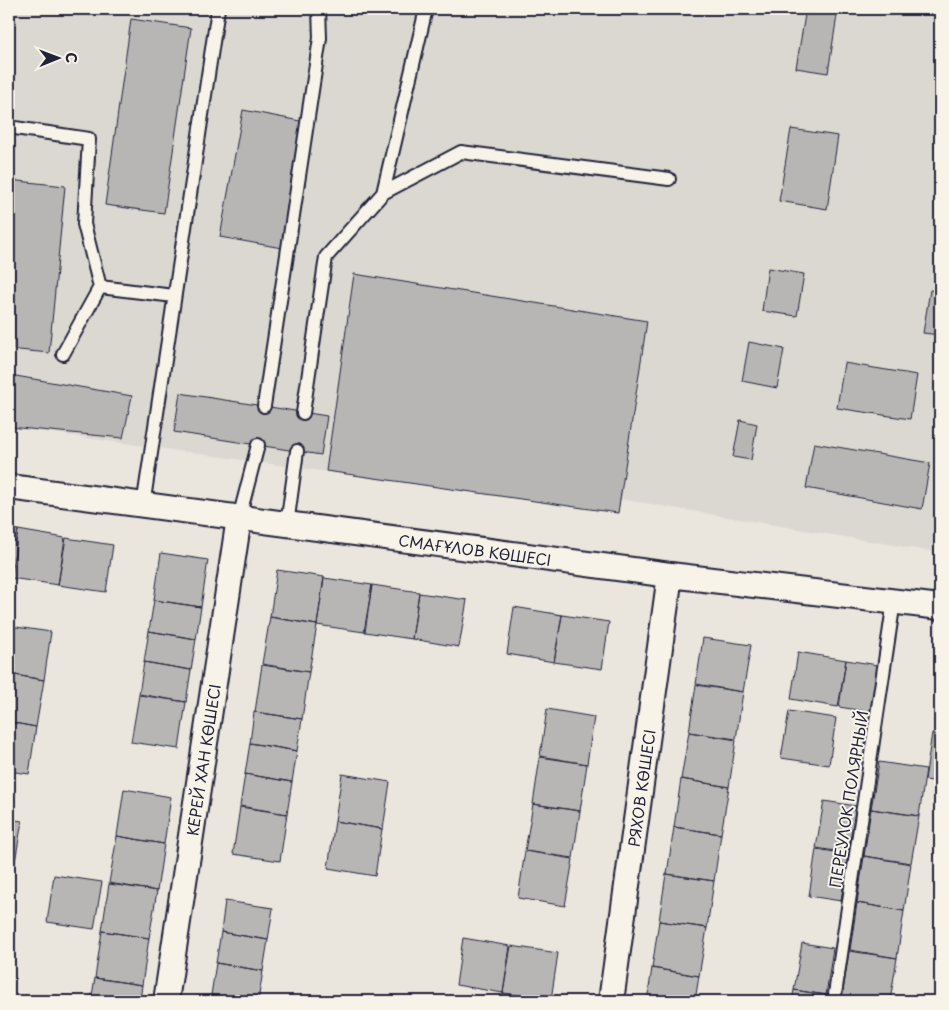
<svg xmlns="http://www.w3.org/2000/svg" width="949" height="1010" font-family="'Playpen Sans',sans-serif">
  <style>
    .built { fill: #dbd8d2 }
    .building { fill: #b8b6b5; stroke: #22223b }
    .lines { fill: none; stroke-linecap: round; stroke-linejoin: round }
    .lane-casing { stroke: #22223b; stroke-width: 16 }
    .street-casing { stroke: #22223b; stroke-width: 28 }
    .lane { stroke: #f7f3e8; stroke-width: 12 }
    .street { stroke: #f7f3e8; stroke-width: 24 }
    .labels { text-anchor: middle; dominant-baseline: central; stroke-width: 4; stroke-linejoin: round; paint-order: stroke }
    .street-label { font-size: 15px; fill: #22223b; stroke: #f7f3e8 }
  </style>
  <rect width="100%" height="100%" fill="#eae6de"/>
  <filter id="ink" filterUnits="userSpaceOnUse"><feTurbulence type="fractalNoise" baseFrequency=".02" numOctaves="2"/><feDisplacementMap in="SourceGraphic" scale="10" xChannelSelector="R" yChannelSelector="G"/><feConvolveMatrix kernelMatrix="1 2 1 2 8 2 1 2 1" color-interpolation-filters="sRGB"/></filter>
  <g filter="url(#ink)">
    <path class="built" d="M9 9H940V553L620 499 618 513 9 427Z"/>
    <path class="building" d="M806 9H838L828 73 796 68Z
      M131 19 191 28 164 213 105 205Z
      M243 110 305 122 282 248 220 237Z
      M791 129 838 136 827 209 779 201Z
      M9 180 65 186 49 353 9 349Z
      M768 268 804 274 797 316 762 311Z
      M354 274 647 321 618 513 326 471Z
      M930 290 940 291V335L923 333Z
      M749 342 784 349 777 388 742 381Z
      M844 363 917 375 910 419 837 408Z
      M10 375 132 396 123 438 9 427Z
      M180 393 327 416 321 455 174 432Z
      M740 420 757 424 751 460 733 457Z
      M814 443 930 463 922 509 806 488Z
      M9 529 18 530 11 578 9 577Z
      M18 530 65 538 58 585 11 578Z
      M66 538 113 545 106 592 58 585Z
      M161 553 208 560 201 607 154 600Z
      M277 570 324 577 317 625 270 617Z
      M324 578 372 585 364 632 317 625Z
      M372 585 419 592 412 639 365 632Z
      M419 593 467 600 459 647 412 639Z
      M154 600 201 607 196 639 149 631Z
      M514 607 562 615 554 662 507 654Z
      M562 615 609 622 602 669 554 662Z
      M270 617 317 625 309 672 262 664Z
      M9 626 51 632 44 680 9 674Z
      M149 631 196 639 191 670 144 662Z
      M703 638 751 645 743 692 696 684Z
      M798 652 846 660 838 707 791 699Z
      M846 660 878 665 870 712 839 707Z
      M144 662 191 670 186 702 139 694Z
      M262 665 309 672 302 719 255 712Z
      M9 674 44 680 36 727 9 722Z
      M940 679V723L934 722Z
      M696 685 743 692 736 739 689 732Z
      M139 695 186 702 179 749 131 742Z
      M547 709 594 717 587 764 540 756Z
      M789 711 836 718 829 765 781 758Z
      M254 712 302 719 297 751 250 743Z
      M9 722 36 727 29 774 9 771Z
      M689 732 736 740 729 787 681 779Z
      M932 733 940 734V782L925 780Z
      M250 743 297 751 292 782 245 774Z
      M540 757 587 764 580 811 533 804Z
      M879 762 926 769 919 816 871 809Z
      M245 774 292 782 287 814 240 806Z
      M342 774 390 782 383 829 335 821Z
      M681 779 729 787 721 834 674 827Z
      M124 789 171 797 164 844 117 836Z
      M824 801 856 806 848 853 816 848Z
      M533 804 580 811 573 858 525 851Z
      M240 807 287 814 280 861 233 854Z
      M871 809 919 816 911 863 864 856Z
      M9 819 22 821 14 868H9Z
      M335 821 382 829 375 876 328 868Z
      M674 827 721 834 714 881 667 874Z
      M117 836 164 844 157 891 109 883Z
      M816 849 848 854 841 901 809 896Z
      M525 851 573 859 565 906 518 898Z
      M864 856 911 864 904 911 857 903Z
      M9 868 14 869 9 904Z
      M666 874 714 881 707 928 659 921Z
      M54 875 102 882 94 929 47 922Z
      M109 884 157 891 149 938 102 931Z
      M225 901 273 908 268 940 221 932Z
      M857 903 904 911 897 958 850 950Z
      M659 921 707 928 699 976 652 968Z
      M102 931 149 938 142 985 95 978Z
      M221 932 268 940 263 971 216 963Z
      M463 938 510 946 503 993 456 985Z
      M802 943 833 948 826 995 794 990Z
      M511 946 558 953 551 1000 503 993Z
      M849 951 897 958 890 1001H865L842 998Z
      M216 963 263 971 258 1001 211 995Z
      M652 968 699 976 695 1001H647Z
      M95 978 142 985 140 1001H91Z
      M794 990 826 995 825 1001H792Z
      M503 993 551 1000 550 1001H502Z
      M211 996 247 1001H210Z
      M842 998 864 1001H842Z"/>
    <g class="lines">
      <g class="lane-casing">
        <path id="lane" d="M15 128 89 139 84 224 100 287
          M383 193 426 9
          M63 354 100 287 174 296
          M264 406 320 38 319 9
          M303 413 326 257 383 193 461 152 669 179
          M143 506 218 9
          M239 518 258 445
          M287 525 297 451
          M834 1001 894 601"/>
      </g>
      <g class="street-casing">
        <g id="street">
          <path id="s1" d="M9 487 670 575 940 607"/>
          <path id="s2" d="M166 1001 239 518"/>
          <path id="s3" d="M611 1001 670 575"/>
        </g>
      </g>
      <use href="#lane" class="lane"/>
      <use href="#street" class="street"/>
    </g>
  </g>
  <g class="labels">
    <g class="street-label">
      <text stroke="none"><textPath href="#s1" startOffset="470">СМАҒҰЛОВ КӨШЕСІ</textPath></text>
      <text stroke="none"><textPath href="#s2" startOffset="244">КЕРЕЙ ХАН КӨШЕСІ</textPath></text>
      <text stroke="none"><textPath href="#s3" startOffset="215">РЯХОВ КӨШЕСІ</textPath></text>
      <text transform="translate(848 799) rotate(-81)">ПЕРЕУЛОК ПОЛЯРНЫЙ</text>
    </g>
  </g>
  <rect width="949" height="1010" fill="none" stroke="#f7f3e8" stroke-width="30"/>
  <rect x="15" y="15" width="919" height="980" fill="none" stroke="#22223b" stroke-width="2" filter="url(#ink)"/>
  <g transform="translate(58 58) rotate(89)" stroke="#f7f3e8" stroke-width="4" paint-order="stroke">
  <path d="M0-4L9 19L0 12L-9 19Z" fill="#22223b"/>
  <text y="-8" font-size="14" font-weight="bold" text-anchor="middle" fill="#22223b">С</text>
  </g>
</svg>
